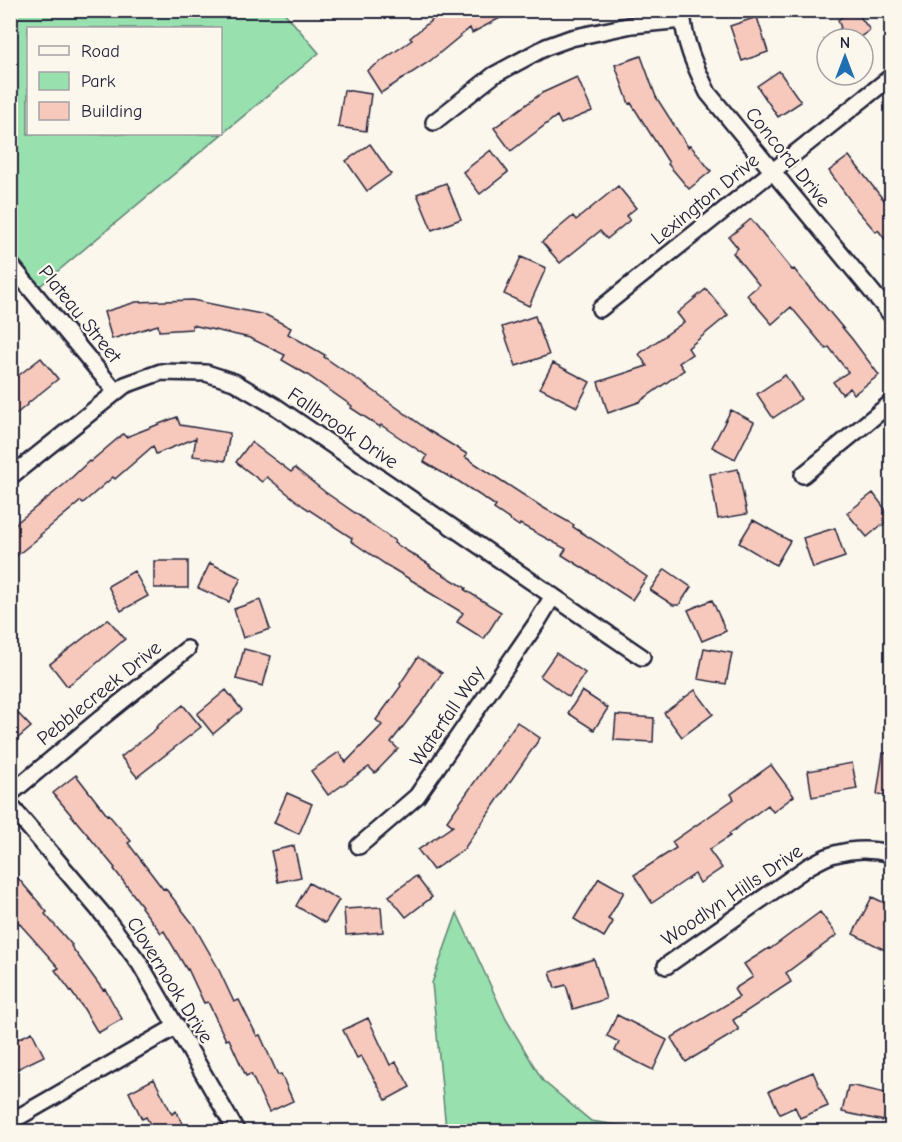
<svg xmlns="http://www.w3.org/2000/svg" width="902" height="1142" font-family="'Comic Neue',sans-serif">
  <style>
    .green { fill: #98e0ae; stroke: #5d8174; stroke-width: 1.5; fill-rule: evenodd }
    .building { fill: #f7c9bd; stroke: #22223b; stroke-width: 1.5 }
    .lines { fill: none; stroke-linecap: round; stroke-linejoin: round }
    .minor-casing { stroke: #22223b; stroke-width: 20 }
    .minor { stroke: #fbf7ec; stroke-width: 15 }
    .labels { text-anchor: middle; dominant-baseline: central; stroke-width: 4.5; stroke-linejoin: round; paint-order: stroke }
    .street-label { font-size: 20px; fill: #22223b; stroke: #fbf7ec }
  </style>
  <rect width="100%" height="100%" fill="#fbf7ec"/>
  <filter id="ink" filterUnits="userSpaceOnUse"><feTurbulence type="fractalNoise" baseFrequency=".0167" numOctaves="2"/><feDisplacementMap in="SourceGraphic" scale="12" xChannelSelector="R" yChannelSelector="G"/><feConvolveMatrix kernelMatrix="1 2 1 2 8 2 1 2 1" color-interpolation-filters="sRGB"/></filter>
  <g filter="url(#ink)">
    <path class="green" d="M10 11H283L319 53 34 291 11 264ZM28 28H220V134H28Z
      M457 913 506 1019 543 1081 591 1121 656 1131 451 1132 446 1129 432 983Z"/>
    <path class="building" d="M444 10H515L472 33 470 28 430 61 381 93 367 71 412 40 410 38Z
      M851 10H855L870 30 857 39H825L841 28 838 20Z
      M757 17 768 52 742 61 730 26Z
      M641 56 656 97 688 147 690 145 711 171 689 189 668 164 669 163 631 103 629 104 615 65Z
      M779 71 801 102 778 117 757 86Z
      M577 77 592 111 561 124 557 116 511 151 494 128 542 93Z
      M344 90 371 94 366 131 338 127Z
      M370 144 391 174 367 191 346 161Z
      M491 150 508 172 480 194 463 172Z
      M849 156 878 193 891 208V247L878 230 876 232 857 210 829 171Z
      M446 183 461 219 432 230 417 194Z
      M618 186 636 208 626 216 630 220 607 239 600 231 560 263 542 242 573 216 576 220Z
      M751 219 792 270 794 269 802 279 852 339 879 375 854 394 850 388 842 394 833 382 848 372 829 347 826 349 791 307 772 324 747 295 759 285 733 253 738 248 729 237Z
      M521 257 546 268 529 306 504 294Z
      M706 289 728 315 688 348 692 354 679 363 684 370 639 402 608 413 598 382 647 366 639 354 684 322 677 313Z
      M192 300 266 315 291 328 288 334 325 355 324 357 371 389 431 432 467 454 465 457 542 507 574 525 573 527 606 548 647 577 632 600 591 573 562 555 566 549 520 524 519 526 494 509 496 506 452 477 451 478 424 462 427 456 381 425 380 427 351 408 352 406 306 374 282 360 285 355 250 338 192 325V329L159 331 158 325 112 339 104 312 136 302Z
      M535 316 549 355 516 366 502 327Z
      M41 358 58 379 27 404V405L10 419V382Z
      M553 363 590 382 577 407 540 388Z
      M785 375 801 399 773 418 757 394Z
      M731 410 754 422 735 459 712 447Z
      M177 417 180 425 230 433 225 461 193 456 196 438 156 454 153 446 115 479 113 477 83 503 81 501 40 535 41 536 10 561V528L66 483 89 461 90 462 123 434 126 437Z
      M251 442 291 472 295 468 325 492 395 541 394 543 430 565 429 566 466 588 465 590 501 612 484 639 457 622 463 613 425 590 426 589 388 566 351 541 352 538 303 506 267 477 262 482 236 462Z
      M738 469 747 514 718 519 710 474Z
      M873 493 891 517 867 537 847 513Z
      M753 520 790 541 776 565 739 543Z
      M835 528 845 557 813 568 803 538Z
      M154 561H188V588H154Z
      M210 563 241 578 229 602 198 588Z
      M665 569 691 587 679 605H673L650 590Z
      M134 571 148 596 121 611 108 586Z
      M260 600 270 629 243 638 234 609Z
      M712 600 726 631 702 641 688 610Z
      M108 619 125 639 90 669 67 686 50 664Z
      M704 648 732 653 726 684 698 679Z
      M244 649 271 656 263 686 236 679Z
      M556 653 585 673 569 697 540 676Z
      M418 657 442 673 424 700 391 742 398 749 375 773 369 767 328 795 311 771 339 752 346 762 382 725 376 720 401 686 400 684Z
      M226 690 242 710 213 734 197 714Z
      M695 690 713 714 682 737 664 713Z
      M582 691 608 708 594 730 568 713Z
      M10 705 31 727 10 745Z
      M183 705 201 727 137 777 121 757 157 728 156 727Z
      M616 715 654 718 653 742 614 740Z
      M517 722 540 738 464 849 433 870 418 850 453 826 447 821Z
      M883 753 891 754V796L877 794Z
      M852 763 857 789 812 797 808 771Z
      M771 765 794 796 773 812 768 805 729 834 730 836 709 850 722 868 700 883 695 874 652 903 634 875 676 848 672 842 734 799 731 794Z
      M76 775 107 815 108 814 131 841 128 843 163 889 165 888 193 924 217 966 234 1002 239 1000 257 1036 260 1035 278 1075 281 1074 293 1101 269 1112 251 1074 246 1076 229 1039 226 1040 208 1002 204 1003 188 969 187 970 164 931 161 933 141 907 142 906 114 869 115 868 53 793Z
      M287 793 312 804 299 834 274 823Z
      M294 846 301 877 278 882 271 851Z
      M10 869 47 912 45 914 72 945 71 946 103 990 105 989 122 1019 98 1033 84 1009 55 970 59 968 10 913Z
      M416 876 432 897 406 917 389 896Z
      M599 878 624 892 608 919 613 922 604 937 574 919Z
      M309 883 339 900 325 923 296 906Z
      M872 897 891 906V953L853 934Z
      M381 907 383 932 346 935 344 909Z
      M820 912 837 935 786 973 791 982 733 1020 739 1030 686 1062 671 1038 739 997 734 989 753 977 744 964 769 948 770 949Z
      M594 959 606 999 573 1009 566 985 555 988 550 972Z
      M617 1015 667 1040 653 1070 615 1051 619 1042 607 1036Z
      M368 1018 390 1065 396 1062 410 1087 386 1100 361 1056 357 1058 343 1030Z
      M32 1032 44 1056 15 1070 10 1061V1043Z
      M813 1072 828 1106 800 1118 795 1107 780 1114 769 1091Z
      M154 1079 172 1114 176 1111 187 1131H154L146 1117 142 1119 129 1092Z
      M848 1086H854L890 1094 884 1121 842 1112Z"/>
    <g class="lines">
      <g class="minor-casing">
        <path id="minor" d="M682 10C684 43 694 64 708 93L892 316
          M434 122 494 75 546 47 571 38 632 25 683 20
          M10 264 116 392
          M600 309 892 76
          M803 475 892 402
          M10 477 125 385 161 372 206 373 234 382 275 406 642 657
          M10 794 101 718 187 649
          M10 805 105 917 140 964 237 1132
          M359 846 417 796 536 624 553 596
          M666 966 809 866C817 862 826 856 835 854 853 849 874 849 892 854
          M10 1122 177 1026"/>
      </g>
      <use href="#minor" class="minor"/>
    </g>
  </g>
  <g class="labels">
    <g class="street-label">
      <text transform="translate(788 157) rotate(51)">Concord Drive</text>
      <text transform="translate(705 199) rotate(-39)">Lexington Drive</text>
      <text transform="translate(80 314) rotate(51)">Plateau Street</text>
      <text transform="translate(343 428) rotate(34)">Fallbrook Drive</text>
      <text transform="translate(99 693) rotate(-39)">Pebblecreek Drive</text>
      <text transform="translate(447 716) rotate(-56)">Waterfall Way</text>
      <text transform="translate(732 895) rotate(-34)">Woodlyn Hills Drive</text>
      <text transform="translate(170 980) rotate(58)">Clovernook Drive</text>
    </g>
  </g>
  <rect width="902" height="1142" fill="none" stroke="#fbf7ec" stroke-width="36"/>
  <rect x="18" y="18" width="866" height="1106" fill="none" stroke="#22223b" stroke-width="2" filter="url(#ink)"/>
  <rect x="27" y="27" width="195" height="108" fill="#fbf7ec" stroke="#a4a2a5" stroke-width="1.5"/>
  <rect x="39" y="46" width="30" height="9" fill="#fbf7ec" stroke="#a4a2a5" stroke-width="1.5"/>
  <text x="81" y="57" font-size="18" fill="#22223b">Road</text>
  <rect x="39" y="72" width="30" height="18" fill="#98e0ae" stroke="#a4a2a5" stroke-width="1.5"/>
  <text x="81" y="87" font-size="18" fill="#22223b">Park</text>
  <rect x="39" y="102" width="30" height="18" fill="#f7c9bd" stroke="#a4a2a5" stroke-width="1.5"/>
  <text x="81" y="117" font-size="18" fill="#22223b">Building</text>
  <g transform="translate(845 57)"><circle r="28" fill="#fbf7ec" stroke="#a4a2a5" stroke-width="1.5"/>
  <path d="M0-4.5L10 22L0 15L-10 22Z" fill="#1f6fb2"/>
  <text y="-9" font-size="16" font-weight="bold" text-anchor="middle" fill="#22223b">N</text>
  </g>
</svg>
